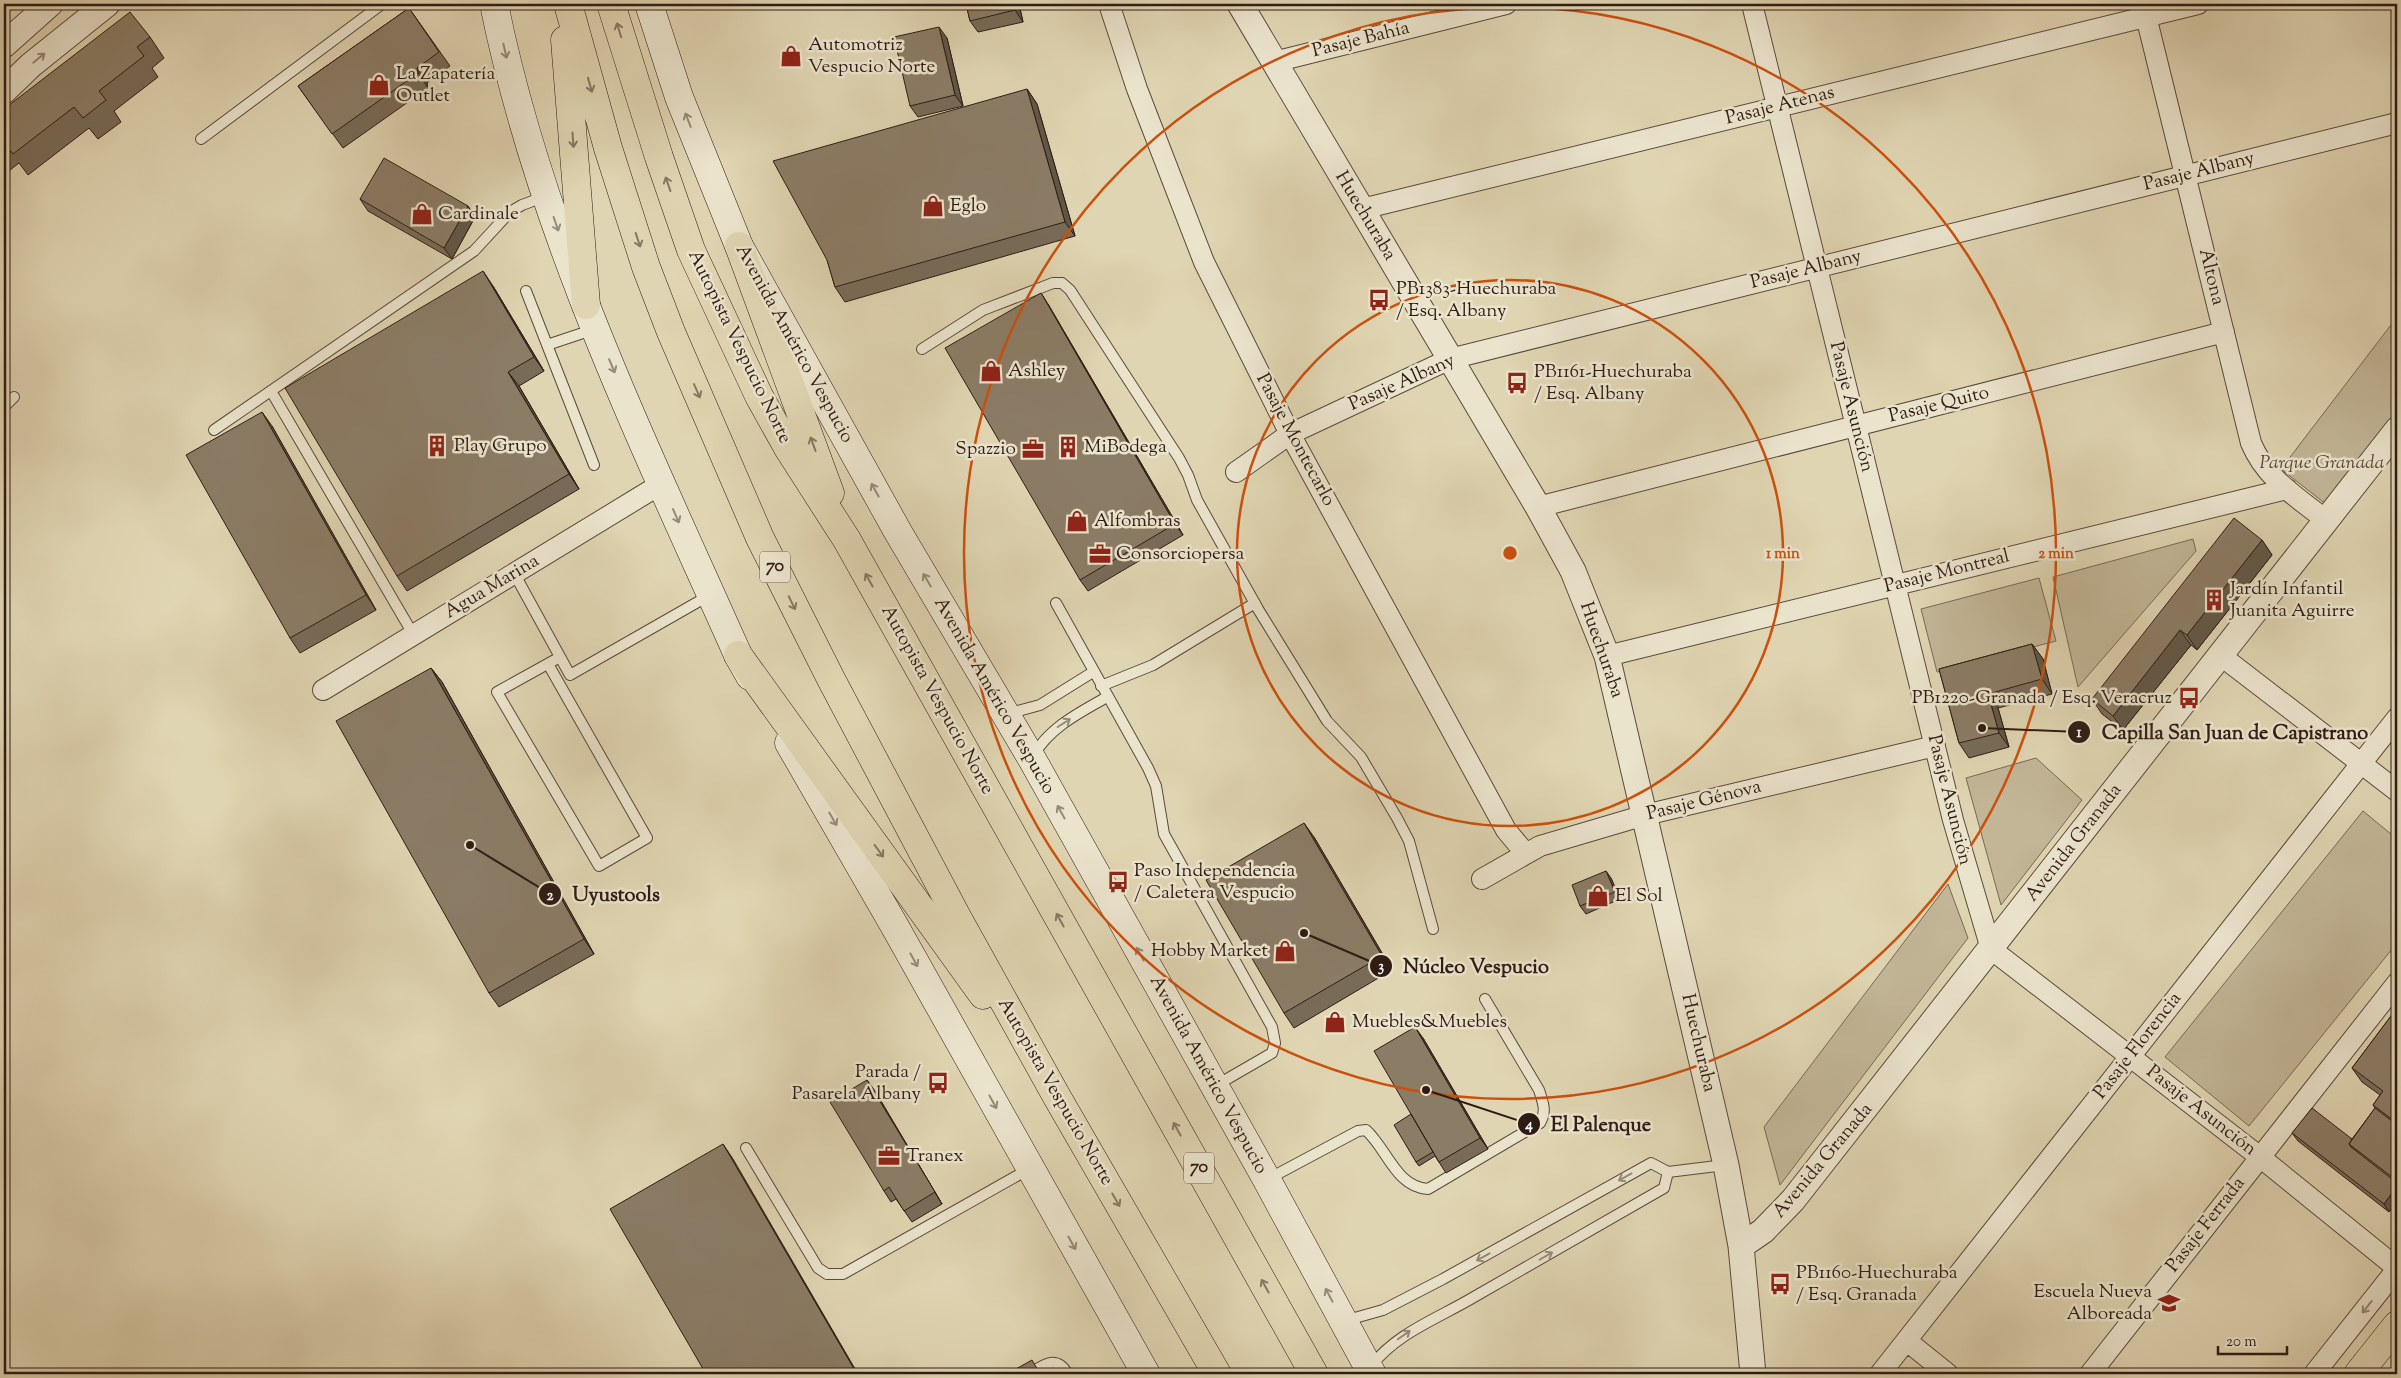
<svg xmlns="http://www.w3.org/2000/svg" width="2401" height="1378" font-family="'Sorts Mill Goudy',serif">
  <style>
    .green { fill: #c2b697; stroke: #786956 }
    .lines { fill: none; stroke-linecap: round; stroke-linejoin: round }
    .service-casing { stroke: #5a4a3c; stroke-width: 12 }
    .minor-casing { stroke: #5a4a3c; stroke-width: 22 }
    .tertiary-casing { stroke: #5a4a3c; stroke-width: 27 }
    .secondary-casing { stroke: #2e1c14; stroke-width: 29 }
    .primary-casing { stroke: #2e1c14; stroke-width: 29 }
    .motorway-casing { stroke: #2e1c14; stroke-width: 29 }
    .service { stroke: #ebe4cd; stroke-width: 10 }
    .minor { stroke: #ebe4cd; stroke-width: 20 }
    .tertiary { stroke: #ebe4cd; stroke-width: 25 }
    .secondary { stroke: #ebe4cd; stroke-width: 28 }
    .primary { stroke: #e0d5b2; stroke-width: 28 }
    .motorway { stroke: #e0d5b2; stroke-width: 28 }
    .wall { fill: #786b58; stroke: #2e1c14 }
    .shaded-wall { fill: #615747; stroke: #2e1c14 }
    .building { fill: #8b7c66; stroke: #2e1c14 }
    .oneway { stroke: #877863 }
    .oneway2 { stroke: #968a7a }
    .ring { fill: none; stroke: #cc500d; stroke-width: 2.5 }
    .labels { text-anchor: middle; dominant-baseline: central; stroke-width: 5; stroke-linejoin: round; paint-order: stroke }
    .shield { fill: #ebe4cd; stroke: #67584c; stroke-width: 1 }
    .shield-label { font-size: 18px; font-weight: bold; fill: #2e1c14 }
    .street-label { font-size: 19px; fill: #2e1c14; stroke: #ebe4cd }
    .poi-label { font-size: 19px; fill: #2e1c14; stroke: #ebe4cd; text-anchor: start }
    .park-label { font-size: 19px; font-style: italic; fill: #5a4a3b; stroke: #ebe4cd }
    .centre { fill: #cc500d; stroke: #ebe4cd; stroke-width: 2.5 }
    .ring-label { font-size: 15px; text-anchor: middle; font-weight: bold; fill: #cc500d; stroke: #ebe4cd; stroke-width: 5; stroke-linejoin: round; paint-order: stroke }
    .leader { fill: none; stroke: #2e1c14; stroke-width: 2 }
    .callout-dot { fill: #2e1c14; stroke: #ebe4cd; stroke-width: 2 }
    .mark-label { font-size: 15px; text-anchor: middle; font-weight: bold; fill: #fff }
    .callout-label { font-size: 20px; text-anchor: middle; font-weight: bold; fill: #2e1c14; stroke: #ebe4cd; stroke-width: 5; stroke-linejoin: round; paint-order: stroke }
  </style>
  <rect width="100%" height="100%" fill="#e0d5b2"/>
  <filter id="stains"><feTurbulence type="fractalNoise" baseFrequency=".004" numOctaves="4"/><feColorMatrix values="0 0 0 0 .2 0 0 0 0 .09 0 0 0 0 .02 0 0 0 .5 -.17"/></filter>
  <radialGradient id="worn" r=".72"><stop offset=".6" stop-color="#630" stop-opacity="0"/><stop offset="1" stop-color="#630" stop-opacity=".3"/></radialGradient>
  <path class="green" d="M2397 317V412L2327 505 2281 469Z
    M2193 539 2196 551 2078 687 2053 577Z
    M2039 578 2056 641 1937 672 1921 609Z
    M2036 758 2082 800 2001 905 1966 778Z
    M2363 811 2397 839V943L2249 1126 2165 1057Z
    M1948 884 1968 938 1780 1185 1764 1127Z"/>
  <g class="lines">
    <g class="service-casing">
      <path id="service" d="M201 139 382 4
        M526 291 594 465
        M547 345 595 329
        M922 349 983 310 1053 283H1062L1070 290 1179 458 1188 475 1197 500 1258 609 1327 721 1361 757 1397 818 1409 841 1433 929
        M271 391 413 634
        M4 407 14 397
        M214 430 474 251 510 212 522 205 546 196
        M514 573 570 675 710 595
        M1056 603 1148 768 1156 786 1164 834 1272 1027 1275 1043 1272 1053 1215 1086
        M548 664 647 838 599 866 497 692 560 657
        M1101 686 1153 665 1255 603
        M1007 714 1040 705 1093 672
        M1033 756C1050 727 1079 713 1107 697
        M746 1148 818 1268 827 1274H843L1029 1169
        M1268 1179 1358 1131 1366 1130C1387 1149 1396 1187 1428 1189L1540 1123C1547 1111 1543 1103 1539 1090L1485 999
        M1344 1321 1383 1310 1443 1279 1651 1163 1668 1172 1725 1165
        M1370 1367C1398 1332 1437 1319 1474 1297 1537 1261 1600 1225 1664 1188L1668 1172
        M1029 1374C1044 1365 1056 1354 1068 1374"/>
    </g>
    <g class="minor-casing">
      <path id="minor" d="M1109 4 1137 89 1204 262 1290 434 1506 830 1526 854
        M1752 4 1953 820 1991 949 2260 1157 2397 1268
        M2143 4 2251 443C2266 479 2297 497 2327 521
        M1274 62 1506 4
        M1362 209 2198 4
        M1236 472 1290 434 1450 359 2397 123
        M1538 507 2224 332
        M2220 655 2397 791
        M1607 656 2287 489
        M323 690 661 484
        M1482 879 1540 846 1645 815 1935 746
        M1907 1341 1948 1374
        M1880 1374 2397 718
        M2090 1374 2397 983
        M2314 1374 2397 1269"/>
    </g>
    <g class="tertiary-casing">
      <path id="tertiary" d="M1240 4 1538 507 1573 571 1607 656 1726 1165 1741 1246 1753 1374
        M4 45 50 4
        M4 91 31 65 107 4
        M1741 1246 1763 1231 1793 1200 2397 430"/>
    </g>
    <g class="secondary-casing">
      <path id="secondary" d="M494 4C540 232 644 444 738 655L750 676
        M649 4 679 97 739 246 898 532 1032 759 1267 1180 1372 1374
        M789 743 894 925 1146 1374"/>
    </g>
    <g class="primary-casing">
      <path id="primary" d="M2358 1374 2397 1325"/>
    </g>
    <g class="motorway-casing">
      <path id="motorway" d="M568 4 608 148 646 267 671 332 760 538 831 679 957 917 1057 1097 1217 1374
        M611 4 659 157 691 250 759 396 788 448 847 540 1314 1374
        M565 40 586 305
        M739 246 830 493
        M738 655 983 995"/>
    </g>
    <use href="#service" class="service"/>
    <use href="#minor" class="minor"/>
    <use href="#tertiary" class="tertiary"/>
    <use href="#secondary" class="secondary"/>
    <use href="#primary" class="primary"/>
    <use href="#motorway" class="motorway"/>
  </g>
  <path class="wall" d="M966 4H1019L1023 22 978 32 970 21Z
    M409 8 450 66 427 83 428 88 343 148 298 86Z
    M150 37 164 58 152 68 158 77 114 111 121 122 98 139 89 128 28 175 19 163 5 174 4 173V109Z
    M947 38 963 106 918 117 910 106Z
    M1027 89 1037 104 1075 236 845 302 835 287 827 260Z
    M360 199 468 206 475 217 452 259 368 211Z
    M493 286 544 371 519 386 579 489 407 591 397 576Z
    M1048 304 1183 535 1088 591 1080 580Z
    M272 426 376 610 300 653 290 638Z
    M2262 540 2272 555 2197 650 2191 645 2123 730 2102 714 2092 699Z
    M2032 644 2043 659 2052 694 1998 708 2009 747 1969 758 1959 743 1939 669Z
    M431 668 442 682 594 954 499 1007 489 993Z
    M1314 837 1392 970 1294 1028 1284 1013Z
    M1611 878 1620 899 1586 914 1580 906Z
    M2397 1008V1200L2389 1212 2298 1141 2292 1133 2352 1139 2375 1108 2373 1105 2380 1095 2362 1082 2352 1068Z
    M1423 1038 1488 1149 1446 1173 1435 1156 1419 1166 1416 1162 1411 1114Z
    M875 1091 942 1204 912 1222 896 1199 891 1202 884 1191Z"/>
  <path class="shaded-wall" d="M1014 4H1019L1023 22 1015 10Z
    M939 27 947 38 963 106 955 95Z
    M417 68 427 83 428 88 418 73Z
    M1027 89 1037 104 1075 236 1065 222Z
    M468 206 475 217 452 259 444 248Z
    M483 271 493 286 544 371 534 357Z
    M1041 293 1048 304 1183 535 1175 524Z
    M508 372 519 386 579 489 569 474Z
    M262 412 272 426 376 610 366 595Z
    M2262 540 2272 555 2197 650 2187 635Z
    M2180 630 2191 645 2123 730 2113 716Z
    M2032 644 2043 659 2052 694 2042 679Z
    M431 668 442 682 594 954 584 939Z
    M1988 694 1998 708 2009 747 1999 733Z
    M1304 823 1314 837 1392 970 1382 956Z
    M1606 871 1611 878 1620 899 1615 892Z
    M1415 1027 1423 1038 1488 1149 1480 1138Z
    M867 1080 875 1091 942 1204 935 1192Z
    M723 1144 733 1159 858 1374H857Z
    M2397 1186V1200L2389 1212 2384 1204Z"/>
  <path class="building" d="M966 4H1014L1015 10 970 21Z
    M409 8 439 52 417 68 418 73 332 134 298 86Z
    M130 12 150 37 137 47 144 56 99 91 106 100 83 118 74 107 13 154 4 142V143V109Z
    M939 27 955 95 910 106 894 37Z
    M1027 89 1065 222 835 287 827 260 773 161Z
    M384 158 468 206 444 248 360 199Z
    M483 271 534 357 508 372 569 474 397 576 285 388Z
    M1041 293 1175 524 1080 580 945 348Z
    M262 412 366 595 290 638 186 455Z
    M2234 518 2262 540 2187 635 2180 630 2113 716 2092 699Z
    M2032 644 2042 679 1988 694 1999 733 1959 743 1939 669Z
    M431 668 584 939 489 993 336 721Z
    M1304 823 1382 956 1284 1013 1206 880Z
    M1606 871 1615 892 1580 906 1572 885Z
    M2397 1008V1123L2373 1105 2383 1091 2352 1068Z
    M1415 1027 1480 1138 1439 1162 1374 1051Z
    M867 1080 935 1192 904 1211 889 1187 884 1191 830 1102Z
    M2312 1108 2352 1139 2349 1144 2351 1147 2397 1183V1186L2384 1204 2292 1133Z
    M2375 1108 2397 1125V1179L2396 1180 2349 1144Z
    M1411 1114 1433 1152 1416 1162 1394 1125Z
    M723 1144 857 1374H706L610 1209Z
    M1032 1360 1040 1374H1007Z"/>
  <defs><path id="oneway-shaft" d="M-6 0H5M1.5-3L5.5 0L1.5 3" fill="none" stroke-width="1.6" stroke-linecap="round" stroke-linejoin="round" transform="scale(1.25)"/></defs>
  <g class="oneway">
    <use href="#oneway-shaft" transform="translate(619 30) rotate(-107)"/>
    <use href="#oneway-shaft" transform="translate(590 85) rotate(74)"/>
    <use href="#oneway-shaft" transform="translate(573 140) rotate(86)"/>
    <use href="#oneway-shaft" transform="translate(668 184) rotate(-109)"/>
    <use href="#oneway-shaft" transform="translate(638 240) rotate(72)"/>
    <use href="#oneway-shaft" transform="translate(697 391) rotate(66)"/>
    <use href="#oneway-shaft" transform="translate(813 444) rotate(-110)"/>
    <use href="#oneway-shaft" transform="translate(869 580) rotate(-119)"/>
    <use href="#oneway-shaft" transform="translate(792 603) rotate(64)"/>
    <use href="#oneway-shaft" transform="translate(879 851) rotate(54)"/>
    <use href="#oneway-shaft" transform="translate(1060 920) rotate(-119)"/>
    <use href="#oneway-shaft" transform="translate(1177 1129) rotate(-119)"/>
    <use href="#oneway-shaft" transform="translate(1116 1200) rotate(60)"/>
    <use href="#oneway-shaft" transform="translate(1265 1286) rotate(-119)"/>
  </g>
  <g class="oneway2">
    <use href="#oneway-shaft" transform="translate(505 51) rotate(77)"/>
    <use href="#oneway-shaft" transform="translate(39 58) rotate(-39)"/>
    <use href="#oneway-shaft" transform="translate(688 120) rotate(-111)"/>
    <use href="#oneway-shaft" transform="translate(556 224) rotate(71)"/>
    <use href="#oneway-shaft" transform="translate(612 366) rotate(67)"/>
    <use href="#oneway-shaft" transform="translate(875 490) rotate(-119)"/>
    <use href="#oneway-shaft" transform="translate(676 516) rotate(66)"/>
    <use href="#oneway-shaft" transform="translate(927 580) rotate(-121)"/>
    <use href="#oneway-shaft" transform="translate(1064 723) rotate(-32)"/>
    <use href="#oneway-shaft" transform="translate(1061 812) rotate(-119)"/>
    <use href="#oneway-shaft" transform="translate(833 819) rotate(60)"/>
    <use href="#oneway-shaft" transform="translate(1140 954) rotate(-119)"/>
    <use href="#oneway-shaft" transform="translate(914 960) rotate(61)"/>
    <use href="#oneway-shaft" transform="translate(993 1102) rotate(61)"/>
    <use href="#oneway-shaft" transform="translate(1625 1177) rotate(151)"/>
    <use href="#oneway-shaft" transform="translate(1072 1243) rotate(61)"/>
    <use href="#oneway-shaft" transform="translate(1546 1256) rotate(-30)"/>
    <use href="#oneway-shaft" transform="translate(1483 1257) rotate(151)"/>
    <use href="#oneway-shaft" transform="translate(1329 1295) rotate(-118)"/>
    <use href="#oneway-shaft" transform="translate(2367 1307) rotate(128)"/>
    <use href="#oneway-shaft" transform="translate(1404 1335) rotate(-35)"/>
  </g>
  <g class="ring">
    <circle cx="1510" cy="553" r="273"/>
    <circle cx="1510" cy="553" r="546"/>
  </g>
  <defs>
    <g id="shop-bare" transform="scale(1.725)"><path d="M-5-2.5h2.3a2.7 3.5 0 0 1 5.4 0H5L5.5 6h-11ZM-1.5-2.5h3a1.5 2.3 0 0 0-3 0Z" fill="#8f2418" stroke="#ebe4cd" stroke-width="2.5" paint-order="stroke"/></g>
    <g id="bus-bare" transform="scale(1.725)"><path d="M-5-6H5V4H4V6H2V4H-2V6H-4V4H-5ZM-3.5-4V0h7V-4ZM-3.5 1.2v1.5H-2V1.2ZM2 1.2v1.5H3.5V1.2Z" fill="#8f2418" stroke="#ebe4cd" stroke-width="2.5" paint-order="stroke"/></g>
    <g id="building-bare" transform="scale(1.725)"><path d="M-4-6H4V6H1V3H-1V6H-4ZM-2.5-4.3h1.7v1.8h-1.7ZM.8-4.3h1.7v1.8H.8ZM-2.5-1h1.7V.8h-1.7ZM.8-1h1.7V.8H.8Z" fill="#8f2418" stroke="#ebe4cd" stroke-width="2.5" paint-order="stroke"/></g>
    <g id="office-bare" transform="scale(1.725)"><path d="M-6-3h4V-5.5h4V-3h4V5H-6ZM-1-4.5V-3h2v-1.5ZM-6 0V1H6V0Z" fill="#8f2418" stroke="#ebe4cd" stroke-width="2.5" paint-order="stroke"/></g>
    <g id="school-bare" transform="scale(1.725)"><path d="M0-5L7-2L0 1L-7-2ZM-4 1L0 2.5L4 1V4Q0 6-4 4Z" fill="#8f2418" stroke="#ebe4cd" stroke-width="2.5" paint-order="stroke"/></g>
  </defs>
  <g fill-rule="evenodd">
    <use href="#shop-bare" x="791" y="56"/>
    <use href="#shop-bare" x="379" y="85"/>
    <use href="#shop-bare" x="933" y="206"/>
    <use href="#shop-bare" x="422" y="214"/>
    <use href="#bus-bare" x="1379" y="300"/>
    <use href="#shop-bare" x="991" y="371"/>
    <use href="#bus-bare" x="1517" y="383"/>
    <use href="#building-bare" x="437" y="446"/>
    <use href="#building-bare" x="1068" y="447"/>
    <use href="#office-bare" x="1033" y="449"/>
    <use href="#shop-bare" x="1077" y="521"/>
    <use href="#office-bare" x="1100" y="554"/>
    <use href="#building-bare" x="2214" y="600"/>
    <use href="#bus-bare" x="2189" y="698"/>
    <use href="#bus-bare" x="1118" y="882"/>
    <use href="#shop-bare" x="1598" y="896"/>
    <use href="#shop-bare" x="1285" y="951"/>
    <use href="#shop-bare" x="1335" y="1022"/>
    <use href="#bus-bare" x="938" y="1083"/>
    <use href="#office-bare" x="889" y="1156"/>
    <use href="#bus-bare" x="1780" y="1284"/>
    <use href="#school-bare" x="2169" y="1303"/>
  </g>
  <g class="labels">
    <g class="shield">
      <rect x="760" y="551.5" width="30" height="31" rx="4"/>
      <rect x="1184" y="1152.5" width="30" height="31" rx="4"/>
    </g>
    <g class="shield-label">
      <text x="775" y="567">70</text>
      <text x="1199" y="1168">70</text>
    </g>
    <g class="street-label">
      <text transform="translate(1361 40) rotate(-14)">Pasaje Bahía</text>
      <text transform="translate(1780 106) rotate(-14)">Pasaje Atenas</text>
      <text transform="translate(2199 172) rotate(-14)">Pasaje Albany</text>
      <text transform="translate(1365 216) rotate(59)">Huechuraba</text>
      <text transform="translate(1806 270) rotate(-14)">Pasaje Albany</text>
      <text transform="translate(2211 277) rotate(76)">Altona</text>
      <text transform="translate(794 344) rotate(61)">Avenida Américo Vespucio</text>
      <text transform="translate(739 347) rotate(64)">Autopista Vespucio Norte</text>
      <text transform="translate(1402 383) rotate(-24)">Pasaje Albany</text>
      <text transform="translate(1939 405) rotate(-14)">Pasaje Quito</text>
      <text transform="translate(1851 407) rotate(76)">Pasaje Asunción</text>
      <text transform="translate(1295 440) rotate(62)">Pasaje Montecarlo</text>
      <text transform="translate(1947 572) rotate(-14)">Pasaje Montreal</text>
      <text transform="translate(492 587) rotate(-31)">Agua Marina</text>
      <text transform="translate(1601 650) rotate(71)">Huechuraba</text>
      <text transform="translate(994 696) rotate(60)">Avenida Américo Vespucio</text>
      <text transform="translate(937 700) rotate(61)">Autopista Vespucio Norte</text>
      <text transform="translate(1949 800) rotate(76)">Pasaje Asunción</text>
      <text transform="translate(1704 801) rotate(-14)">Pasaje Génova</text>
      <text transform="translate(2074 843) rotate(-52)">Avenida Granada</text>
      <text transform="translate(1698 1043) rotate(77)">Huechuraba</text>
      <text transform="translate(2138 1046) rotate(-52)">Pasaje Florencia</text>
      <text transform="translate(1208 1075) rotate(61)">Avenida Américo Vespucio</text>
      <text transform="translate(1055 1092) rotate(60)">Autopista Vespucio Norte</text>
      <text transform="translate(2201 1111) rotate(38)">Pasaje Asunción</text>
      <text transform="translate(1823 1161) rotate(-50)">Avenida Granada</text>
      <text transform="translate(2206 1225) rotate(-52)">Pasaje Ferrada</text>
    </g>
    <g class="poi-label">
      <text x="808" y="45">Automotriz<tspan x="808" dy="22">Vespucio Norte</tspan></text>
      <text x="396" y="74">La Zapatería<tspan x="396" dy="22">Outlet</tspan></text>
      <text x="950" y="206">Eglo</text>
      <text x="438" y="214">Cardinale</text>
      <text x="1396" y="289">PB1383-Huechuraba<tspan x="1396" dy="22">/ Esq. Albany</tspan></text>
      <text x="1008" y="371">Ashley</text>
      <text x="1534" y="372">PB1161-Huechuraba<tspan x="1534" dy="22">/ Esq. Albany</tspan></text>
      <text x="454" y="446">Play Grupo</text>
      <text x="1084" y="447">MiBodega</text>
      <text x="1016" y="449" text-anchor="end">Spazzio</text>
      <text x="1094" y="521">Alfombras</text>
      <text x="1116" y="554">Consorciopersa</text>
      <text x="2230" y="589">Jardín Infantil<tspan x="2230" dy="22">Juanita Aguirre</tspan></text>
      <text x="2172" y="698" text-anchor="end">PB1220-Granada / Esq. Veracruz</text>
      <text x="1134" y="871">Paso Independencia<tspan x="1134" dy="22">/ Caletera Vespucio</tspan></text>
      <text x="1615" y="896">El Sol</text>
      <text x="1268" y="951" text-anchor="end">Hobby Market</text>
      <text x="1352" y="1022">Muebles&amp;Muebles</text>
      <text x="921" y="1072" text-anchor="end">Parada /<tspan x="921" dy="22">Pasarela Albany</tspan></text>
      <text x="906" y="1156">Tranex</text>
      <text x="1796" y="1273">PB1160-Huechuraba<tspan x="1796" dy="22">/ Esq. Granada</tspan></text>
      <text x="2152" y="1292" text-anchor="end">Escuela Nueva<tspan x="2152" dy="22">Alboreada</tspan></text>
    </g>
    <g class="park-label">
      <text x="2322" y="463">Parque Granada</text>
    </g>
  </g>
  <circle cx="1510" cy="553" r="8" class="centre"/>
  <g class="ring-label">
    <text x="1783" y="558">1 min</text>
    <text x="2056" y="558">2 min</text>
  </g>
  <path class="leader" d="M1982 728L2079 732M470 845L550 894M1304 933L1381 966M1426 1090L1529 1124"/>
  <g class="callout-dot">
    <circle cx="1982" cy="728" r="5"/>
    <circle cx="470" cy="845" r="5"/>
    <circle cx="1304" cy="933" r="5"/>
    <circle cx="1426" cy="1090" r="5"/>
    <circle cx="2079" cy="732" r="12"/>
    <circle cx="550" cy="894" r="12"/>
    <circle cx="1381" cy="966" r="12"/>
    <circle cx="1529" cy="1124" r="12"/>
  </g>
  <g class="mark-label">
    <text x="2079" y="737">1</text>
    <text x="550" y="900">2</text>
    <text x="1381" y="971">3</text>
    <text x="1529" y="1129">4</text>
  </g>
  <g class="callout-label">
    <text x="2235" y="739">Capilla San Juan de Capistrano</text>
    <text x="616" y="901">Uyustools</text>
    <text x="1476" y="973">Núcleo Vespucio</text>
    <text x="1601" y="1131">El Palenque</text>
  </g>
  <rect width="2401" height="1378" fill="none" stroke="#e0d5b2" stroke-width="20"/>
  <rect x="5" y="5" width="2391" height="1368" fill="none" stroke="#2e1c14" stroke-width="2.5"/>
  <rect x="10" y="10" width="2381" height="1358" fill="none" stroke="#2e1c14"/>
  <path d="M2218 1346v8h69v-8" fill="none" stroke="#2e1c14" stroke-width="2.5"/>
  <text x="2226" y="1346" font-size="15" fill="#2e1c14" stroke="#ebe4cd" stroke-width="4" paint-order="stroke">20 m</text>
  <rect width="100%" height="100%" filter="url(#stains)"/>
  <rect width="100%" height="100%" fill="url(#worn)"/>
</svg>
